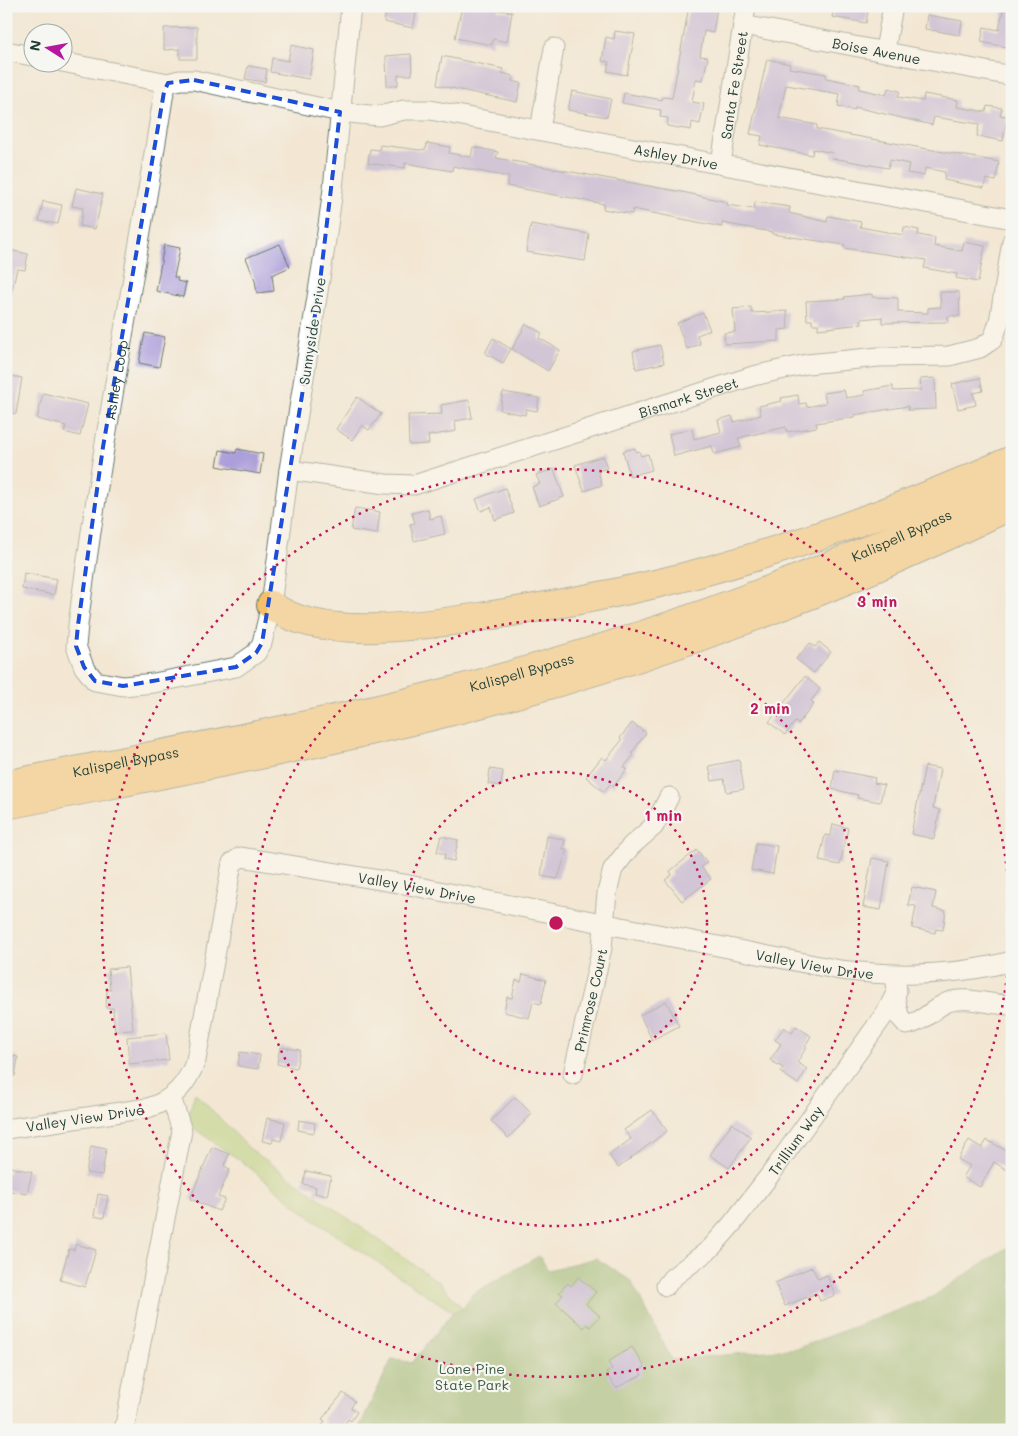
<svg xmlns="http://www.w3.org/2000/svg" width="1018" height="1436" font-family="Mali,sans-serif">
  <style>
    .green { fill: #b0cf76; stroke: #688655 }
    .forest { fill: #8cb267; stroke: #56784e }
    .building { fill: #ac9eda }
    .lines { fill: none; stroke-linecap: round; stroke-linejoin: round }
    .minor-casing { stroke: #69786c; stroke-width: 21 }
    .highway-casing { stroke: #69786c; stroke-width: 30 }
    .minor { stroke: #fff; stroke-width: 19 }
    .highway { stroke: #f6c06b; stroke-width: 28 }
    .marked { fill: none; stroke: #1d4ed8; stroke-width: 4; stroke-dasharray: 10 6; stroke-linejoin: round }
    .ring { fill: none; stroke: #c2185b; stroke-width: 2.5; stroke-dasharray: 2.5 5 }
    .labels { text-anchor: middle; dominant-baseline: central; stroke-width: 4.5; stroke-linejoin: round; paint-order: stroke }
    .street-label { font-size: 14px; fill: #1f3d34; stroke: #f6f6f2 }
    .park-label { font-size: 14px; fill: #3c5a41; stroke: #f6f6f2 }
    .centre { fill: #c2185b; stroke: #f6f6f2; stroke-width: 2.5 }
    .ring-label { font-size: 15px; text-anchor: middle; font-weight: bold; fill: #c2185b; stroke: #f6f6f2; stroke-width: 4.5; stroke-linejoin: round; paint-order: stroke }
  </style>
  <rect width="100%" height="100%" fill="#f6f6f2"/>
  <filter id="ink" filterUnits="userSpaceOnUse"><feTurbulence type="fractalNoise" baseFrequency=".02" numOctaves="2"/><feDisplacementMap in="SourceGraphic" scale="10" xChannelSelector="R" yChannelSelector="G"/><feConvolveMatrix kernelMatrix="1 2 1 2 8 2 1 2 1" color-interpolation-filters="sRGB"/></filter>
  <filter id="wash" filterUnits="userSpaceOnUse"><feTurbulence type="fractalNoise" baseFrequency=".0096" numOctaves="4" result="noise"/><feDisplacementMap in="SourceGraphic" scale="20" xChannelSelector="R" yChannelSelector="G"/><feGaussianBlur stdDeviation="1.12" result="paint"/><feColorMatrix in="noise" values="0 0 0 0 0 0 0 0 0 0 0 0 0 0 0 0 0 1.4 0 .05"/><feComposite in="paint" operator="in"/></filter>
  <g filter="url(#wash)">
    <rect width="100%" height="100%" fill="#f3e7d4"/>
    <path class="green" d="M195 1093 250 1149 440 1283 463 1309 358 1430 392 1359 412 1363 453 1312 315 1221 244 1163 186 1123Z"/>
    <path class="forest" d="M1012 1244V1430H358L392 1359 412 1363 453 1312 463 1309 472 1294 539 1256 548 1270 596 1258 631 1281 672 1360 798 1348 932 1297Z"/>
    <g id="blocks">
      <path class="building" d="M387 6 417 8 413 28 384 22Z
        M462 6H499L498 10 512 12 507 42 493 39 492 45 455 38Z
        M689 6 717 8 713 33 704 31 700 56 708 57 703 80 696 79 692 102 704 104 700 124 692 122 691 130 667 126 668 118 660 117 661 110 622 103 624 93 662 100 663 97 672 98Z
        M834 6H869L866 23 832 17Z
        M1004 6H1012V48L981 42 984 27 999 30Z
        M927 15 962 21 960 35 925 29Z
        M197 27V59H180V49L164 50V28Z
        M615 31 635 34 627 75 607 71 609 62 602 61 606 37 614 39Z
        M291 45 314 50 309 79 270 72 272 58 288 61Z
        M411 54 412 75H398V85L387 86 386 56Z
        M442 56 503 69 502 73 513 76 512 81 521 83 517 102 437 85Z
        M767 59 790 64 789 68 826 74V78L860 85 859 89 886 95 888 88 900 91 898 97 923 101 924 94 958 100 957 107 986 112 987 106 1002 108 1000 115 1007 116 1003 141 977 136 979 124 934 117 932 125 855 107V110L838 106 840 94 786 85 779 118 817 125V129L999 162 996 181 986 179 984 188 944 180 945 172 925 168 924 176 907 173 909 164 890 160 888 168 832 158 833 153 813 149 812 155 760 145 762 136 750 134Z
        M248 66 267 69 265 82 245 79Z
        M572 91 611 99 607 117 568 110Z
        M427 143 450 147 449 153 471 157 473 147 498 152 496 158 687 193 727 202V205L754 209 755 202 790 207 789 213 827 222 828 216 861 222 860 227 903 235 904 227 919 230 918 235 935 238 934 246 962 251 964 242 985 246 978 282 956 278 957 274 924 268 926 260 844 248 845 245 772 234V232L722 223V227L633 209 632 214 603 209 604 204 507 186 509 177 453 166 452 171 405 163V168L368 163 370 149 379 150 380 145 420 150 426 149Z
        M76 188 103 194 95 229 80 226 83 208 72 206Z
        M43 201 62 205 58 224 39 221Z
        M531 224 589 234 585 261 526 252Z
        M280 244 290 267 272 275 274 291 257 293 255 280 246 258Z
        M164 245 180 248 174 277 178 278 177 281 186 283 183 297 156 291Z
        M9 250 28 254 25 270 17 269 10 297 6 296V262Z
        M940 292H959L960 316H948V322L882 323V317L861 319 862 324 818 329V324H812V320H807L806 301 845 299 844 297 872 294V297L898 298V312L928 313V308L941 307Z
        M751 307 752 313 787 311 788 329 779 330V341L725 344 724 333 735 332 733 309Z
        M703 313 710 330 697 335 700 344 687 349 677 323Z
        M526 324 542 333 539 338 560 350 548 371 512 349Z
        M145 333 165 337 159 367 139 363Z
        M493 338 511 349 503 363 485 353Z
        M660 345 664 363 636 369 633 351Z
        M6 375 22 378 16 414 6 412Z
        M935 378 936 409 908 410V406L854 415 855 417 816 423 817 427 787 432 786 427 738 438 741 447 714 454 712 446 674 456 669 434 692 429 694 439 721 432 718 420 732 416 734 422 761 415 759 406 782 401 781 398 798 395 799 404 806 403 807 407 826 403 824 393 844 390 846 398 865 395 864 391 893 386V391L921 390 920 379Z
        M980 378 983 391 973 393 976 405 958 409 952 384Z
        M503 392 539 398 537 411 526 409 525 415 500 410Z
        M43 393 88 404 80 436 64 432 66 426 37 419Z
        M357 397 381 414 369 430 362 425 352 440 336 429Z
        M469 400 472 418 455 421 456 431 428 436 429 444 409 445 408 415 442 414 441 405Z
        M635 448 636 452 639 451 641 456 648 454 652 470 630 476 623 451Z
        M237 449 263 454 260 474 217 466 220 450 236 453Z
        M603 456 607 468 598 471 602 485 584 491 575 465Z
        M554 469 564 497 539 506 532 487 540 484 536 475Z
        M505 488 514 513 495 520 491 507 481 511 476 499Z
        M355 508 380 512 377 534 351 530Z
        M428 509 430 519 441 516 445 534 414 541 410 524 415 523 412 513Z
        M24 573 57 579 54 595 22 589Z
        M819 642 831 652 814 673 796 659 810 643 815 647Z
        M805 676 820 689 811 701 814 704 798 724 795 722 785 735 769 722Z
        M632 723 646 733 632 753 634 755 624 767 627 769 613 787 610 784 604 792 586 777 602 757 606 760 622 740 620 738Z
        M739 760 744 789 727 792 724 779 712 781 709 766Z
        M925 766 940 769 933 808 940 810 934 839 911 834Z
        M490 769 503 771 501 786 488 784Z
        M835 770 875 778 874 783 884 785 880 802 857 798 858 795 832 789Z
        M833 824 848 828 840 865 819 861 825 835 831 836Z
        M441 836 458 840 454 861 444 859 445 854 437 852Z
        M547 836 565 840 563 849H567L558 879 541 876Z
        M756 843 777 846 773 874 751 870Z
        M697 850 707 862 701 867 711 879 682 901 665 880 672 875 670 871Z
        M872 858 889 861 881 910 863 907Z
        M912 887 936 892 933 908 946 911 943 930 936 929 935 933 912 928 916 906 908 905Z
        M127 967 133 1030 115 1031 113 1008H106L107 990H110L108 969Z
        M523 974 546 980 541 1004 533 1002 529 1018 504 1012 507 997 512 998 516 980 521 982Z
        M666 1001 679 1026 652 1040 640 1015Z
        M796 1026 811 1036 805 1046 807 1047 797 1062 807 1069 798 1084 780 1072 783 1068 770 1060 781 1044 775 1040 784 1027 792 1033Z
        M166 1033 169 1060 129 1064 127 1037Z
        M280 1047 300 1050 296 1068 277 1064Z
        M240 1052 260 1055 258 1069 238 1066Z
        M6 1055 18 1057 15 1076 6 1075Z
        M515 1097 532 1114 508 1138 491 1121Z
        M652 1110 667 1131 618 1168 609 1155 631 1139 624 1130Z
        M267 1118 285 1122 281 1141 273 1139 272 1143 262 1141Z
        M299 1120 315 1123 314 1133 298 1130Z
        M732 1123 751 1137 729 1168 710 1155Z
        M969 1140 982 1148 987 1140 1012 1154V1173L994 1162 980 1187 963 1177 970 1166 958 1159Z
        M91 1146 106 1149 102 1175 86 1173Z
        M212 1147 229 1154 224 1166 230 1169 218 1197 225 1199 219 1211 190 1199Z
        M10 1167 32 1172 27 1194 6 1190V1172L9 1173Z
        M306 1171 331 1176 327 1196 315 1193 316 1187 303 1184Z
        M98 1194 108 1196 104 1218 94 1216Z
        M76 1244 96 1250 85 1287 60 1280 69 1249 74 1250Z
        M812 1267 818 1279 827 1275 835 1295 820 1301 817 1293 785 1306 775 1283Z
        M578 1277 596 1292 586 1304 600 1316 590 1327 587 1324 584 1328 556 1303 563 1295 559 1292 568 1283 571 1286Z
        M632 1347 645 1367 640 1371 642 1375 616 1388 606 1373 612 1369 608 1362Z
        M343 1393 355 1401 351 1408 357 1412 351 1421 348 1419 341 1430H319L325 1421 322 1419Z"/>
    </g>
  </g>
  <g filter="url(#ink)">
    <use href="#blocks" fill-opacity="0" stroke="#69786c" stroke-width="1"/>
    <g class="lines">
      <g class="minor-casing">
        <g id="minor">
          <path id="s1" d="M351 6 333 189 324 254 289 470 271 605 262 643 256 653 236 667 154 683 123 686 95 681 84 667 76 646 78 625C101 447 136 270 164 92L168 83 180 80H194L340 112 379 116 404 110H430L1012 219"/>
          <path id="s2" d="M743 25 1012 76"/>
          <path d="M885 50 893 6"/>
          <path d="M6 51 32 56"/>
          <path d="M62 62 168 83"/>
          <path d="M540 130 554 48"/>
          <path id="s3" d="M721 163 746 6"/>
          <path id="s4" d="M289 470 385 484 414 485 753 376 807 364 879 357 949 356 980 348 993 339 999 322 1012 241"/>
          <path d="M895 996 899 1016 907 1025C924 1022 933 1008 948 1002 967 995 992 1006 1012 1005"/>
          <path id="s5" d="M573 1074 602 948 607 893 613 869 631 846 654 826 669 797"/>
          <path id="s6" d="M6 1129 148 1108C173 1100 187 1085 196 1060L232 863 241 857 404 884 840 970C897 977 955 976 1012 961"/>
          <path id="s7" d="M666 1286 672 1278 710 1249 732 1224 773 1171 887 1011 897 991 895 975"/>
          <path d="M125 1425 182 1131 171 1097"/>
        </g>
      </g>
      <g class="highway-casing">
        <g id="highway">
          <path d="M271 605C320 643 428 625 486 616 557 605 629 592 699 573 806 544 910 505 1012 460"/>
          <path id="s8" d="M6 785C149 755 295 731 436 695 635 645 828 575 1012 483"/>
          <path d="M6 805C162 774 319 746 472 706 658 658 839 590 1012 505"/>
        </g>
      </g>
      <use href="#minor" class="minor"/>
      <use href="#highway" class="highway"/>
    </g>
  </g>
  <path d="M0 0H1018V1436H0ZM194 80 340 112 319 290 262 643 256 653 236 667 123 686 95 681 84 667 76 646 78 625 103 447 164 92 168 83Z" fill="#f3e7d4" fill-opacity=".55" fill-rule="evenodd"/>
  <path class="marked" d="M194 80 340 112 319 290 262 643 256 653 236 667 123 686 95 681 84 667 76 646 78 625 103 447 164 92 168 83Z"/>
  <g class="ring">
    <circle cx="556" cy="923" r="151"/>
    <circle cx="556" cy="923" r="303"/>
    <circle cx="556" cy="923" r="454"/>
  </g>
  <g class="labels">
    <g class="street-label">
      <text stroke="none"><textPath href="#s2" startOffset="136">Boise Avenue</textPath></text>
      <text stroke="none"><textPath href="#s3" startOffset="79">Santa Fe Street</textPath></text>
      <text stroke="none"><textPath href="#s1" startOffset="1951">Ashley Drive</textPath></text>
      <text transform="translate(312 331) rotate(-81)">Sunnyside Drive</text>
      <text stroke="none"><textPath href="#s1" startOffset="1132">Ashley Loop</textPath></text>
      <text stroke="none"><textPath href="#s4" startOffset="414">Bismark Street</textPath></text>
      <text stroke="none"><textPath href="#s8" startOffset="932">Kalispell Bypass</textPath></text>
      <text stroke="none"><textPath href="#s8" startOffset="528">Kalispell Bypass</textPath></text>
      <text stroke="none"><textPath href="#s8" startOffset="122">Kalispell Bypass</textPath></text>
      <text stroke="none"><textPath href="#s6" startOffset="604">Valley View Drive</textPath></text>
      <text stroke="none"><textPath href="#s6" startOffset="1009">Valley View Drive</textPath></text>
      <text stroke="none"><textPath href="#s5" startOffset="76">Primrose Court</textPath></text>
      <text stroke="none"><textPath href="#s6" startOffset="80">Valley View Drive</textPath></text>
      <text stroke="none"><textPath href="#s7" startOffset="196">Trillium Way</textPath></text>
    </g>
    <g class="park-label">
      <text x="472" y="1368">Lone Pine<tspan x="472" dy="16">State Park</tspan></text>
    </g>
  </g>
  <circle cx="556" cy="923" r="8" class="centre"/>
  <g class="ring-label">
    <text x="877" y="607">3 min</text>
    <text x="770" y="714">2 min</text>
    <text x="663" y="821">1 min</text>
  </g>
  <rect width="1018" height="1436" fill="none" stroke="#f6f6f2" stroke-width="25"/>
  <g transform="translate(48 48) rotate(281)"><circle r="24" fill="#f6f6f2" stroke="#a0aca6"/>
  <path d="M0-4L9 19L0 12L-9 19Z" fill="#b5179e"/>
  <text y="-8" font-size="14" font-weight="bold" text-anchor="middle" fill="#1f3d34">N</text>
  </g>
</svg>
